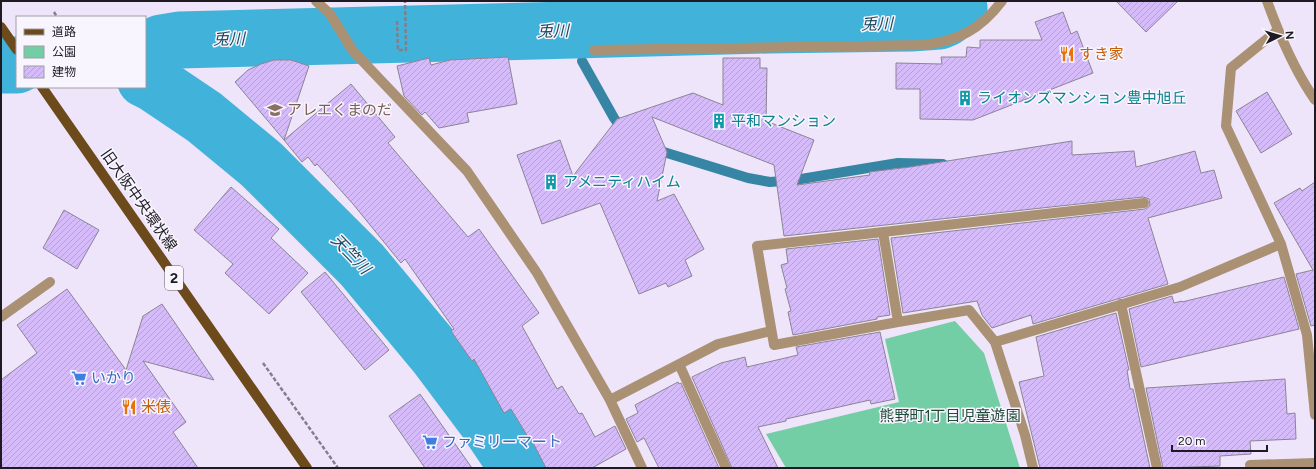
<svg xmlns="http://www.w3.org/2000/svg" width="1316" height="469" font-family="Figtree,'Noto Sans JP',sans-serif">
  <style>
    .green { fill: #74cea5 }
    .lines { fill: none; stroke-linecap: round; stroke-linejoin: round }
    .stream { stroke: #3685a4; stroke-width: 10 }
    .river { stroke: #41b3db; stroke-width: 57 }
    .building { fill: url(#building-hatch); stroke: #8c8496 }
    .path { stroke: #847e8c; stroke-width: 2.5; stroke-dasharray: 4 2; stroke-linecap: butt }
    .minor { stroke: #ab9173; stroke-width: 10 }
    .major { stroke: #6d4a1b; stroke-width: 10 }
    .labels { text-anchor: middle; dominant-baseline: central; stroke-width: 3; stroke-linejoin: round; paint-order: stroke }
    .shield { fill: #f9f5fe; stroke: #5f5c64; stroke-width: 1 }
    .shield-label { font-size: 14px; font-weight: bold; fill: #1d1a22 }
    .food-label { font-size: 15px; fill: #c56008; stroke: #f9f5fe; text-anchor: start }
    .culture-label { font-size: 15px; fill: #0d838f; stroke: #f9f5fe; text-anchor: start }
    .education-label { font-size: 15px; fill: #785e54; stroke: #f9f5fe; text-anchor: start }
    .street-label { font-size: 15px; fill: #1d1a22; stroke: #f9f5fe }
    .shop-label { font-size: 15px; fill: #366cbe; stroke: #f9f5fe; text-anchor: start }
    .park-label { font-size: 15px; fill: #214b39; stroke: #f9f5fe }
    .water-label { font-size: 16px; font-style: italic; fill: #1c4c5d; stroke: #f9f5fe }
  </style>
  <defs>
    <pattern id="building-hatch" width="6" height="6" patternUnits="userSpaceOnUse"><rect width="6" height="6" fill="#d6bbfa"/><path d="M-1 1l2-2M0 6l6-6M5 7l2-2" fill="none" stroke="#b7a0d6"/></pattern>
  </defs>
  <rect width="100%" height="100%" fill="#eee5fa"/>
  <path class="green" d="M955 321 984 353 1020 468H786L766 434 899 402 885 339Z"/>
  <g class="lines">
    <path class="stream" d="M561 30 566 37
      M582 61 614 118 623 131
      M654 149 748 178 770 182 795 180 898 163 943 164"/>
    <path class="river" d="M145 50 161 43 179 40 768 25 911 23 939 21 946 18 959 8
      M1 65H17
      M145 79 155 84 204 117 261 164 362 265 436 354 487 422 518 468"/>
  </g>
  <path class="building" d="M1116 1H1178L1146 32Z
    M1063 12 1071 34 1077 31 1093 73 973 120 920 119V89H896V63L942 64 941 57H966L967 47 980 48V40H1042L1035 22Z
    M508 57 517 104 467 113 469 122 439 128 425 112 422 115 404 96 397 66 429 58 431 65 450 60Z
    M723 58H760V68H767L766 121 814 140 797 185 870 175 869 172 910 167 1072 141V155L1134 151 1136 167 1195 151 1201 173 1214 170 1222 198 1148 218 1168 284 1033 324 1031 315 992 328 982 315 977 301 903 313 891 238 1145 209 1150 205 1149 199 1143 197 784 236 774 165 652 117 667 152 657 201 674 194 704 249 685 260 692 276 668 287 666 283 639 294 600 203 542 224 517 155 560 140 573 176 617 119 693 93 723 105Z
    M274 60H291L309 66 284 140 235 82 248 70 261 64Z
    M351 84 395 137 388 143 468 237 479 229 539 313 522 326 557 389 562 386 579 414 582 413 595 437 615 426 626 449 592 468H546L530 437H528L511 409 504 413 474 359 472 361 451 331 454 329 405 259 401 263 353 204 317 164 315 166 308 157 302 162 284 140Z
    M1267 92 1292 134 1261 153 1236 111Z
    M1315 182V325L1311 326 1296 274 1313 270 1274 203 1300 188 1302 191Z
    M231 187 279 229 271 238 308 273 269 314 225 273 233 264 194 230Z
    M64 210 99 230 77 269 43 248Z
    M878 239 890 315 877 317V319L793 335 788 312 791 311 785 289 787 288 781 265 788 263 786 249Z
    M325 272 389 350 365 370 301 292Z
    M1284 277 1299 329 1141 367 1129 309 1172 296 1174 303 1182 301V302Z
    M67 289 126 370 143 316 162 304 214 380 143 361 186 422 173 432 198 468H1V380L37 353 17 325Z
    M1116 313 1129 370H1127L1130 389H1133L1150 468H1040L1019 382 1044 376 1036 337Z
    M880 332 895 399 871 404 870 400 786 419V421L758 427 778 468H732L692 377 721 363 745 357 747 367 798 355 796 347Z
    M1285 379 1287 414 1295 413 1296 439 1250 441 1251 454 1220 456V466L1163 468 1146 388Z
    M678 382 679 384 681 383 719 468H659L644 438 637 442 626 419 638 413 635 405Z
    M420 394 472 468H425L389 416Z"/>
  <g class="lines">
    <path class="path" d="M54 12 57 17
      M397 21 398 50H406L405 1
      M263 363 338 468"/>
    <path class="minor" d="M316 1 330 14 353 51 467 171 537 273 610 400 642 468
      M1267 1C1279 34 1295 71 1315 100
      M1278 30 1231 68 1226 126 1281 244 1307 335 1315 415
      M594 50 923 45C958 41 980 30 1002 1
      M883 232 898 322
      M1121 304 1157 468
      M1 317 50 282
      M995 342 1180 287 1281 244
      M679 364 726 468
      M610 400 718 344 771 331
      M1250 465 1315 463
      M1033 468 1025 435 995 342 969 310 898 322 774 345 757 246 1144 203"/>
    <path class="major" d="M1 27 17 50
      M42 87 307 468"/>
  </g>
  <defs>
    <g id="restaurant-bare" transform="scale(1.2)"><path d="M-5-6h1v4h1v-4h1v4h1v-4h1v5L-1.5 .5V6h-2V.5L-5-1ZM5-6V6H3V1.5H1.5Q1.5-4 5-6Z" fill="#e8710a" stroke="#f9f5fe" stroke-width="2.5" paint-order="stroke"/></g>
    <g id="building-bare" transform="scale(1.2)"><path d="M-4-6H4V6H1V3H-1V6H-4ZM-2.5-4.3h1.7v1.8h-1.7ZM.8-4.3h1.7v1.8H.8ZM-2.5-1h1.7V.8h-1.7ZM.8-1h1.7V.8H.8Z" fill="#0f9aa8" stroke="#f9f5fe" stroke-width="2.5" paint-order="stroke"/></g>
    <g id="school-bare" transform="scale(1.2)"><path d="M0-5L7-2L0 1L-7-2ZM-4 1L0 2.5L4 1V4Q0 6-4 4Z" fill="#8d6e63" stroke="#f9f5fe" stroke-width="2.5" paint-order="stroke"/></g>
    <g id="supermarket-bare" transform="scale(1.2)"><path d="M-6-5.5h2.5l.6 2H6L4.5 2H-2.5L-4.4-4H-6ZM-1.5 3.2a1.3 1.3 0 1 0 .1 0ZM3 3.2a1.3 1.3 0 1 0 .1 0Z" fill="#3f7fe0" stroke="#f9f5fe" stroke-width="2.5" paint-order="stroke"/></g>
  </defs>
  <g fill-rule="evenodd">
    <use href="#restaurant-bare" x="1067" y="54"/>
    <use href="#building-bare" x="965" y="98"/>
    <use href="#school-bare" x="275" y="110"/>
    <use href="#building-bare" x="719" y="121"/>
    <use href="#building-bare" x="551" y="182"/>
    <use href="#supermarket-bare" x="79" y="378"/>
    <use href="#restaurant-bare" x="129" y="407"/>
    <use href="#supermarket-bare" x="430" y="442"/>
  </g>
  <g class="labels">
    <rect class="shield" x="165" y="266" width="18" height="24" rx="3"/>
    <g class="shield-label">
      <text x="174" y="278">2</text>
    </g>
    <g class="food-label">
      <text x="1079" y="54">すき家</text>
      <text x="141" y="407">米俵</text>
    </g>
    <g class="culture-label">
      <text x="977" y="98">ライオンズマンション豊中旭丘</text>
      <text x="731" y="121">平和マンション</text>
      <text x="563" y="182">アメニティハイム</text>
    </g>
    <g class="education-label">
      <text x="287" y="110">アレエくまのだ</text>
    </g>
    <g class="street-label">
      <text transform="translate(139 200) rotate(55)">旧大阪中央環状線</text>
    </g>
    <g class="shop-label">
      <text x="91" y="378">いかり</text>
      <text x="442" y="442">ファミリーマート</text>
    </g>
    <g class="park-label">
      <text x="950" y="416">熊野町1丁目児童遊園</text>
    </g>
    <g class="water-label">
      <text transform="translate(877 24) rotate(-1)">兎川</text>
      <text transform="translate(553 31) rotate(-1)">兎川</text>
      <text transform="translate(229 39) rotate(-1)">兎川</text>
      <text transform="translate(351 254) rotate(46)">天竺川</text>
    </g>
  </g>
  <rect width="1316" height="469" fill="none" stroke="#1d1a22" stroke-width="4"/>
  <rect x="16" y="16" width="130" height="72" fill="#f9f5fe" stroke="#a19da6"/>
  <rect x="24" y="29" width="20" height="6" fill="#6d4a1b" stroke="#a19da6"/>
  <text x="52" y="36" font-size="12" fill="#1d1a22">道路</text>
  <rect x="24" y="46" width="20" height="12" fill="#74cea5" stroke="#a19da6"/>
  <text x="52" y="56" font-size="12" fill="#1d1a22">公園</text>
  <rect x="24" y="66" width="20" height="12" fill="url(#building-hatch)" stroke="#a19da6"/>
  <text x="52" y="76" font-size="12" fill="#1d1a22">建物</text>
  <g transform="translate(1280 36) rotate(85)" stroke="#f9f5fe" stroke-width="3" paint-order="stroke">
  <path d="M0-3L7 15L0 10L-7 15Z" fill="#1d1a22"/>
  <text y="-6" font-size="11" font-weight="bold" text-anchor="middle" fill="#1d1a22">N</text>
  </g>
  <path d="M1172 445v6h95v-6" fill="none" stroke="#1d1a22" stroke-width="2"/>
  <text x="1178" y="445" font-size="12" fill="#1d1a22" stroke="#f9f5fe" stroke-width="3" paint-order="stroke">20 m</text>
</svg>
